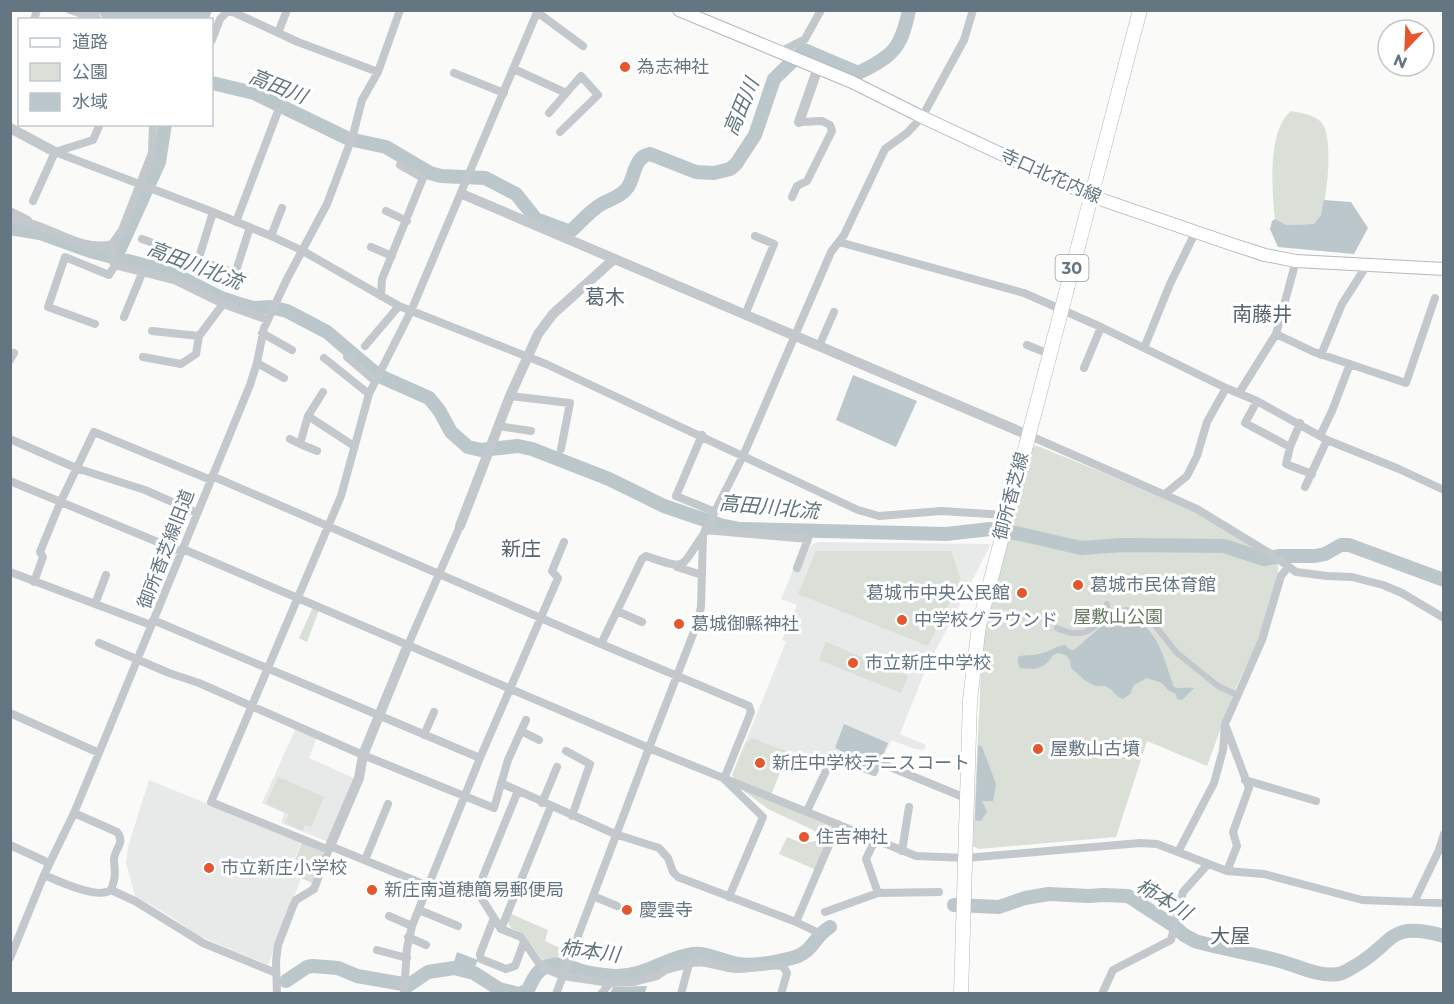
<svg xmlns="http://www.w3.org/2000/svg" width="1454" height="1004" font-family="Montserrat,'Noto Sans JP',sans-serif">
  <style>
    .built { fill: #e8e9e9 }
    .green { fill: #dadfd7 }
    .water { fill: #bbc7cb }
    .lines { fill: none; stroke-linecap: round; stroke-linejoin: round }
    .river { stroke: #bbc7cb; stroke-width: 14 }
    .secondary-casing { stroke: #b3babf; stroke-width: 14 }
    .primary-casing { stroke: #b5babe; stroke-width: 15 }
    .pedestrian { stroke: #c3c8cc; stroke-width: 6 }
    .minor { stroke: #c3c8cc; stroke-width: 8 }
    .tertiary { stroke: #c3c8cc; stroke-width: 10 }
    .secondary { stroke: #fff; stroke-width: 12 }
    .primary { stroke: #fff; stroke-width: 14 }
    .poi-dot { fill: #e4572e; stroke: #fff; stroke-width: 2 }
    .labels { text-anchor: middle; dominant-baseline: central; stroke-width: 6; stroke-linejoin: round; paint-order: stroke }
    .shield { fill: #fff; stroke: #939fa8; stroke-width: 1.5 }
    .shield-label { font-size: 16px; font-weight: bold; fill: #657683 }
    .poi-label { font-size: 18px; fill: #657683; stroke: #fff; text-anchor: start }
    .street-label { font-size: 18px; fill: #657683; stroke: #fff }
    .park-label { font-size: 18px; fill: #687a64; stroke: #fff }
    .water-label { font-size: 20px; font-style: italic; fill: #60757c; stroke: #fff }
    .neighbourhood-label { font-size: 20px; fill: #57646e; stroke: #fff }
  </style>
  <rect width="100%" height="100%" fill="#fafaf8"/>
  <path class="built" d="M818 542 991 544 925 671 900 734 926 745 924 750 915 749 891 740 882 761 838 756 828 765 789 750 771 795 732 775 786 642 782 640 797 605 781 599 794 568 800 570 811 545Z
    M296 728 317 737 309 758 354 778 329 840 326 841 281 823 284 813 262 803Z
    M149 780 301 842 289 874 301 879 268 965 197 935 170 916 135 896 126 863 128 847Z"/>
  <path class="green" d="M1291 111C1301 113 1313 114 1321 122 1334 135 1327 196 1322 213 1320 217 1317 221 1314 224L1285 225 1275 219C1272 191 1267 131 1291 111Z
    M1035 445 1111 476 1201 515 1278 563V577L1258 641 1236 687 1207 766 1147 741 1116 837 979 849 973 846 974 822 982 651 994 590 1029 454Z
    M816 551H951L961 580 928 646 798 594Z
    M313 607 319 610 307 642 299 638Z
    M826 642 908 676 901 693 819 660Z
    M752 738 788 752 771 795 735 780 732 775 746 742H749Z
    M278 777 324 797 311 827 305 825 302 831 285 823 289 814 266 804Z
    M745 789 841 828 821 872 779 854 787 837 802 843 816 841 817 834 813 830 768 809 744 791Z
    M302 842 323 852 312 883 290 873Z
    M511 914 548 930 545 941 562 949 557 959 550 958 542 960 524 934 511 928 507 921Z"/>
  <path class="water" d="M98 11H212L208 20 103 19Z
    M1324 200 1351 202 1368 228 1354 254 1278 247 1270 229 1272 221 1275 219 1286 225 1314 224 1321 215Z
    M853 375 917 401 896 447 836 420Z
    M1123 616C1158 622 1163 658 1174 687 1181 689 1187 687 1194 688L1182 700 1177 699 1176 694 1168 690 1162 683 1147 678 1134 685 1130 694 1123 699C1115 697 1114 690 1107 687 1104 685 1100 686 1097 686 1087 684 1078 674 1071 668L1070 661 1066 655 1058 653 1053 655C1045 669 1035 670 1020 668L1018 663V657C1026 654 1032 656 1039 654 1049 652 1056 646 1065 645L1069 649 1074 650 1110 619Z
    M844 724 888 743 881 759 878 758 872 770 838 756 840 750 835 748Z
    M978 745 982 747 996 784 993 801H982L987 812 981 821 975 820Z
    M457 952 478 960 474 969 453 966Z
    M647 986 645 993H610L613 987Z"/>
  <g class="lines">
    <path class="river" d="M212 83 254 93 349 139 386 147 430 173 441 176 485 178 516 194 536 219 568 231 572 230C581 222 590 211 600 205 610 199 621 197 628 187 635 176 634 157 650 154L696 172 714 173 730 169 736 164 755 135 774 79 804 50 858 73C893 56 901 49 909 10
      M10 228 40 233 90 251 170 272 221 298 239 304 253 308 270 307 287 311 327 332 373 371 384 378 429 398 439 410 451 432 468 447 481 450 518 446 532 449 609 479 664 506 720 525 740 529 946 534 990 529 1020 534 1081 548 1124 545 1224 546 1264 559 1280 556H1315L1325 554 1341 545H1349L1444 580
      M116 257 159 162 165 124
      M954 905 999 907 1025 898 1049 894 1089 896 1103 895 1128 896 1174 926 1184 935 1195 941C1222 949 1249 953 1276 960 1297 965 1316 977 1339 974 1344 973 1350 969 1355 966 1396 943 1386 920 1444 936
      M286 981 307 967 313 966 338 968 357 976 409 985 428 972 454 968 474 973 499 989 519 994
      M520 994 528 990C533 979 538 967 552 965 564 963 571 968 582 971 593 974 603 975 614 976 646 977 664 958 693 954 707 952 724 962 738 964 754 967 776 962 792 958 813 953 814 936 830 927"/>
    <g class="secondary-casing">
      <path id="secondary" d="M679 10 852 82 922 117 1091 196 1231 244 1265 255 1296 261 1444 269"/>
    </g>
    <g class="primary-casing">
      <path id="primary" d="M961 994 970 700 979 625 1140 10"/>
    </g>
    <path class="pedestrian" d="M1107 604 1108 613 1127 610 1149 618 1177 653 1218 686 1237 695
      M1057 628C1082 640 1091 631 1108 613"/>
    <path class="minor" d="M70 10 85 15 94 14
      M537 12 583 46
      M34 20 37 10
      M278 33 287 10
      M212 40 220 19 227 12H233L298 42 378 72
      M780 52 805 39 821 10
      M514 69 566 93
      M454 73 504 93
      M549 113 581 76 598 95 560 132
      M55 152 213 212 271 236 303 251 399 306 546 364 858 510 879 516 941 511 1006 515
      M792 197 797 186 807 181 832 131 830 125 822 121 799 122
      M33 201 55 152 93 140 100 124
      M10 211 28 220
      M386 211 407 221
      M10 220C46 220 77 253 112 244L122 230 152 153 153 124
      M236 222 278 111
      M271 236 282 208
      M142 239 245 277
      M839 242 1024 293 1101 327 1226 388 1257 401 1327 440 1399 469 1444 490
      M112 244 113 262 115 265 174 280 223 304 268 320
      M371 247 392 256
      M198 261 213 212
      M235 274 250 227
      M381 296 382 279 423 178 400 165
      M745 315 774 244 755 236
      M124 317 143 271
      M95 324 48 307 65 257 109 275 115 265
      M152 331 199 336
      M262 333 292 350
      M1276 334 1314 352 1406 383 1435 298
      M1027 345 1049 354
      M365 346 399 306
      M819 346 834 312
      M1144 348 1170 284 1196 231
      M1321 355 1342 304 1367 265
      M143 357 181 364 196 354 199 336 223 304
      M347 357 375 381
      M324 358 369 394
      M10 360 14 353
      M257 363 284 378
      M1084 368 1101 327
      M323 392 308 416 354 446
      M1239 393 1276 334 1296 261
      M510 396 570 403 561 449
      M1257 401 1245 423 1290 447
      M308 416 300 444 317 451
      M1300 423 1290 447 1286 464 1312 474
      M498 426 531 431
      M702 435 676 496 715 512
      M1028 435 1197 509 1271 554 1296 572 1327 576 1352 577 1383 585 1402 593 1444 618
      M1320 436 1332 411 1350 364
      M10 439 76 468 145 490 197 513
      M290 439 300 444
      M212 476 601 644 749 706 751 712 724 779 763 817 729 897
      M10 481 182 552
      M1305 487 1327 440
      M1165 494 1187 476 1197 456 1207 422 1226 388
      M705 530 808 539 797 568
      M183 549 649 748 916 856 966 858 1140 843 1157 844 1227 871 1264 874 1362 900 1444 903
      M677 567 702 575
      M10 572 151 625
      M34 582 43 557 40 552 60 503 94 432 211 480
      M95 604 106 575
      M617 611 642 622
      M153 620 480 758
      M99 643 169 673 199 683 363 755 494 808 508 760 526 720
      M601 644 642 559 646 556C687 570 679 570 703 535
      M408 645 460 526
      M10 713 99 753
      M1226 727 1249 788 1233 832 1237 846 1227 871
      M521 731 539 740
      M424 735 434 712
      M566 751 590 764 572 816
      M1245 780 1316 801
      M501 783 615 834 659 848 668 858 673 872 678 877 796 922 838 824
      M518 791 477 891 501 929 521 937 538 962 546 969 563 976 610 983 633 982 657 976 666 970 689 964 681 994
      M542 803 557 767
      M807 811 833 756 874 772 878 762 968 799
      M74 813 117 832C126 843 114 849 114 860 115 875 116 876 111 890L135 901 203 943 276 973
      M875 840 866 859 878 893
      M10 845 49 863
      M329 850 211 802 341 496 369 394 411 311 538 10
      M902 851 909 807
      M1178 852 1214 783 1223 750 1225 724 1262 640 1281 576 1288 567
      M365 860 388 804
      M44 875C59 881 97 900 111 890
      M593 896 617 906
      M1414 902 1439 850 1444 834
      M419 910 458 926
      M825 912 878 893 939 892
      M389 916 412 926
      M494 918 480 954 481 959 506 969 515 966 524 942
      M796 922 819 933
      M501 929 551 806
      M408 937 426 945
      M377 950 407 958
      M10 958 44 875 74 813 99 753 250 385 257 363 264 328 287 279 327 204 353 135 362 100 378 72 400 10
      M689 964C705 959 719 968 736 969 753 970 765 963 783 966L787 973 781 994
      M277 994 276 961 278 945 293 906 296 900 314 889 330 846 428 886
      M404 994 407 948 412 926 480 758 558 578 552 571 564 542
      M556 994 649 748 697 624 701 607 703 535 743 456 831 252 844 235 885 149 907 133 922 117 964 40 973 10
      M601 994 610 983
      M1102 994 1113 970 1171 940 1183 892 1208 864"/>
    <path class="tertiary" d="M93 10 96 20
      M799 122 818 68
      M10 128 55 152
      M462 194 1028 435
      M460 526 510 396 538 334 553 314 614 259
      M330 846 359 778 363 755 408 645"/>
    <use href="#secondary" class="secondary"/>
    <use href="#primary" class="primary"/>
  </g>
  <g class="poi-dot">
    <circle cx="625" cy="67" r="6"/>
    <circle cx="1078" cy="585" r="6"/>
    <circle cx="1022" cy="593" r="6"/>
    <circle cx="902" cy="620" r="6"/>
    <circle cx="679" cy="624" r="6"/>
    <circle cx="853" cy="663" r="6"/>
    <circle cx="1038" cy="749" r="6"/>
    <circle cx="760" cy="763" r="6"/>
    <circle cx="804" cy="837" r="6"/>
    <circle cx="209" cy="868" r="6"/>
    <circle cx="372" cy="890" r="6"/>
    <circle cx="627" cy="910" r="6"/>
  </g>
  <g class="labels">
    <rect class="shield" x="1055.5" y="255" width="33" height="26" rx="4.5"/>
    <g class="shield-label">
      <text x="1072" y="268">30</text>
    </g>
    <g class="poi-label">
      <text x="637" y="67">為志神社</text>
      <text x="1090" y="585">葛城市民体育館</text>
      <text x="1010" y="593" text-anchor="end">葛城市中央公民館</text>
      <text x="914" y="620">中学校グラウンド</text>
      <text x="691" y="624">葛城御縣神社</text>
      <text x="865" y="663">市立新庄中学校</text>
      <text x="1050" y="749">屋敷山古墳</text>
      <text x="772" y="763">新庄中学校テニスコート</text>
      <text x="816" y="837">住吉神社</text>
      <text x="221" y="868">市立新庄小学校</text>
      <text x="384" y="890">新庄南道穂簡易郵便局</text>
      <text x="639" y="910">慶雲寺</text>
    </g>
    <g class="street-label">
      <text transform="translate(1051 176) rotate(24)">寺口北花内線</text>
      <text transform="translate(1011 496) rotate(-75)">御所香芝線</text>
      <text transform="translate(166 549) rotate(-69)">御所香芝線旧道</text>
    </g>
    <g class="park-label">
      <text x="1118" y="617">屋敷山公園</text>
    </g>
    <g class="water-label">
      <text transform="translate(278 86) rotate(22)">高田川</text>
      <text transform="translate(741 107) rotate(-67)">高田川</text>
      <text transform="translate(195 265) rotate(21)">高田川北流</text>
      <text transform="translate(769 507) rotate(5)">高田川北流</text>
      <text transform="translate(1164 899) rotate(31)">柿本川</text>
      <text transform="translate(590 951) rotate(7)">柿本川</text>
    </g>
    <g class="neighbourhood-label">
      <text x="605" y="297">葛木</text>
      <text x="1262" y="314">南藤井</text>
      <text x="521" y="549">新庄</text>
      <text x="1230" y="936">大屋</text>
    </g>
  </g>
  <rect width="1454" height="1004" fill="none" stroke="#657683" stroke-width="24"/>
  <rect x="18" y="18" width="195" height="108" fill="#ffffff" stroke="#c1c8cd" stroke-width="1.5"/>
  <rect x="30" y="38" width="30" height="9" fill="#ffffff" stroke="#c1c8cd" stroke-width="1.5"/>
  <text x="72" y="48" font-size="18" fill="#657683">道路</text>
  <rect x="30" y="63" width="30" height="18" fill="#dadfd7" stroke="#c1c8cd" stroke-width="1.5"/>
  <text x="72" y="78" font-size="18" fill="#657683">公園</text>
  <rect x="30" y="93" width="30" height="18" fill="#bbc7cb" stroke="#c1c8cd" stroke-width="1.5"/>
  <text x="72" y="108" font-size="18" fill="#657683">水域</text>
  <g transform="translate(1406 48) rotate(203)"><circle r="28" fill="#ffffff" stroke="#c1c8cd" stroke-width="1.5"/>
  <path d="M0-4.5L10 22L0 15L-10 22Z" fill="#e4572e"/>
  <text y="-9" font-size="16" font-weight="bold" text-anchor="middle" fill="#657683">N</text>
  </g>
</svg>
